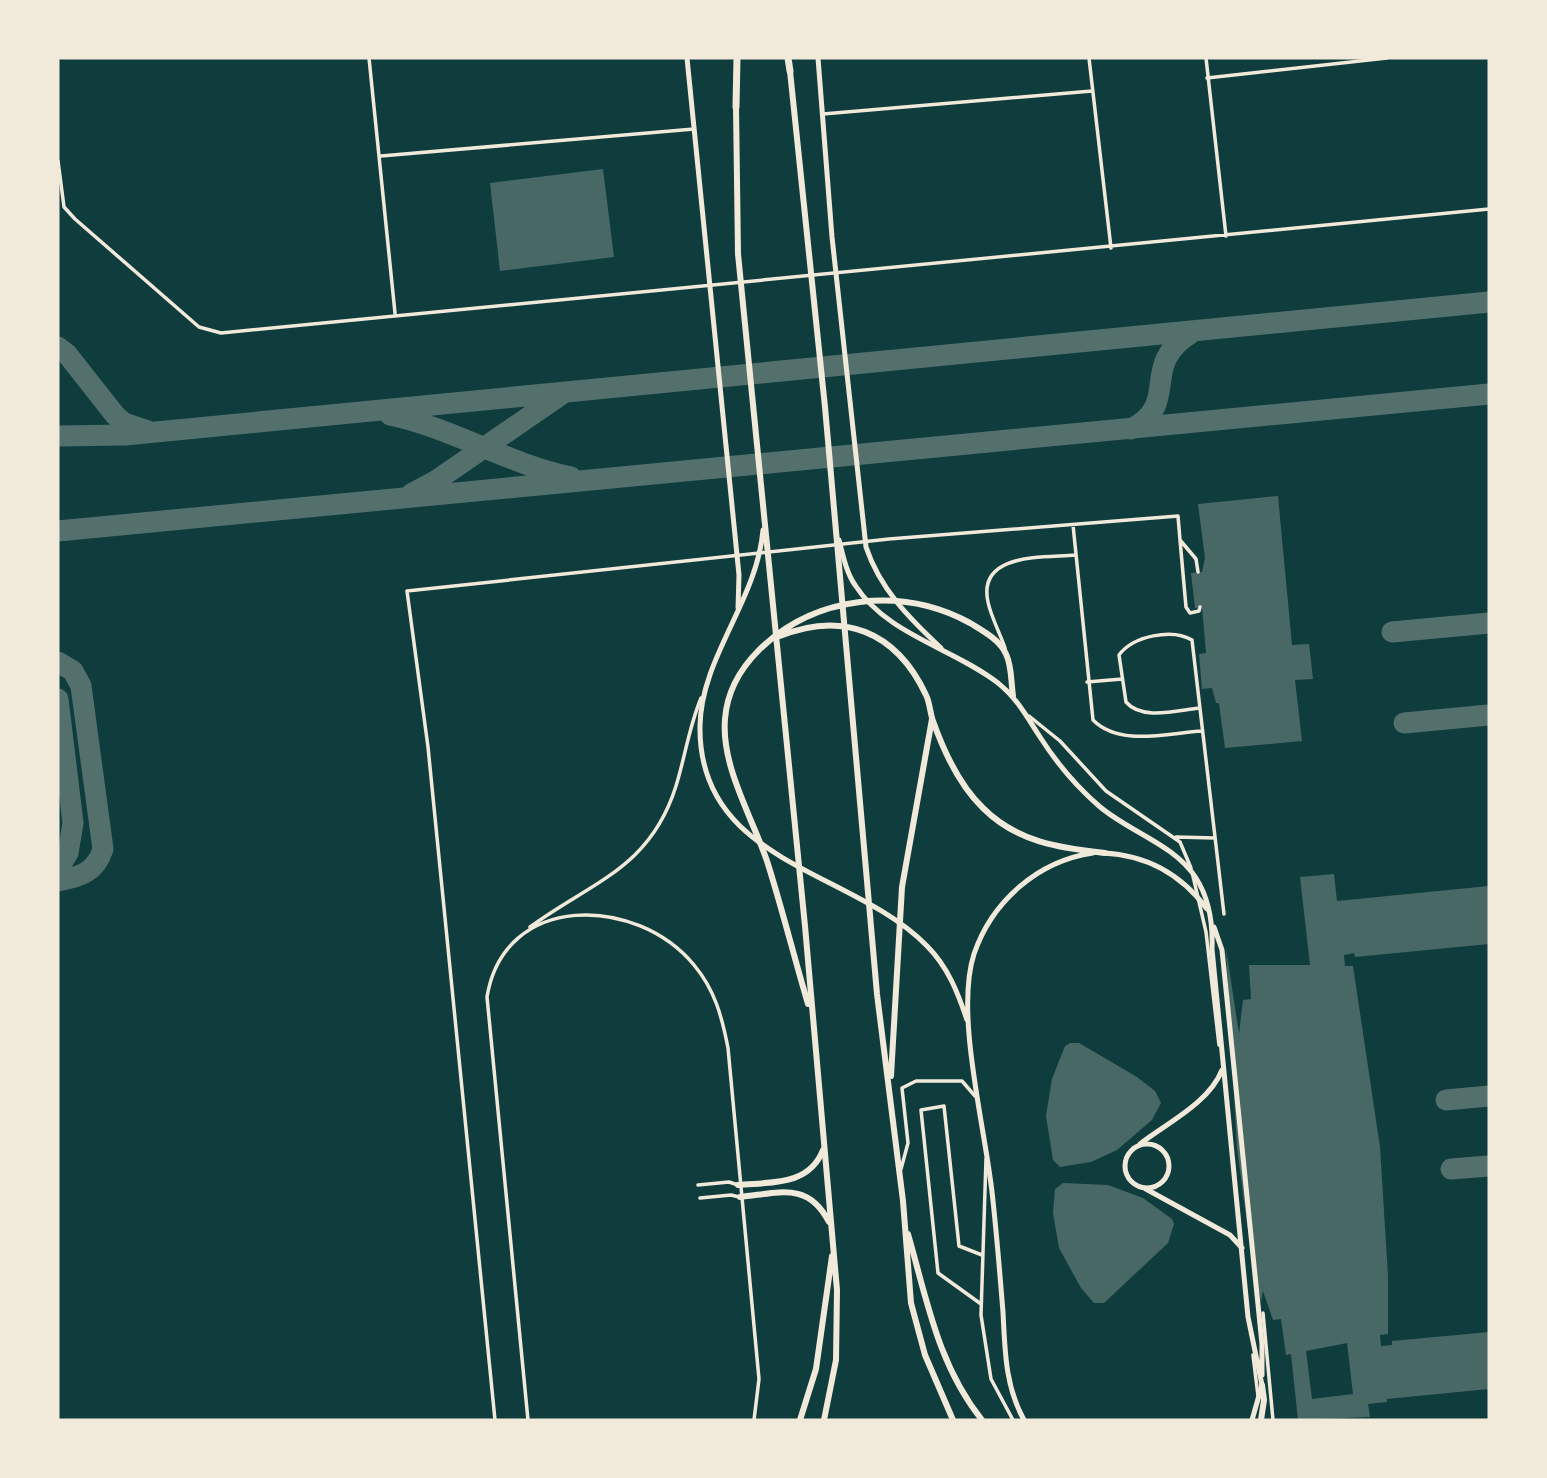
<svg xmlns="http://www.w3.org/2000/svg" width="1547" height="1478" font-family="'Work Sans',sans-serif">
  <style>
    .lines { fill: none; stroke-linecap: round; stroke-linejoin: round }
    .taxiway { stroke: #53706d; stroke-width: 21 }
    .building { fill: #486865; fill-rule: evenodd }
    .minor { stroke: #f1e9da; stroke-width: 3.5 }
    .tertiary { stroke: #f1e9da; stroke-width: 5 }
    .secondary { stroke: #f1e9da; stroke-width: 5 }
    .primary { stroke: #f1e9da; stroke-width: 6 }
    .motorway { stroke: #f1e9da; stroke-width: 7 }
  </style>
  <rect width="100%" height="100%" fill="#0f3d3e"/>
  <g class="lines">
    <path class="taxiway" d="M58 347 67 354 115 415 124 423 148 431
      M390 415C452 428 508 464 571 477
      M1131 429C1182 403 1138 366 1191 333
      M58 436 125 435 1489 302
      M411 494 437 480 562 394
      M58 531 1489 394
      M1392 632 1489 623
      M58 662 73 671 81 686 103 849C96 872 80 877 58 881
      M58 699 73 823 68 853 58 869
      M1404 723 1489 715
      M1446 1100 1489 1096
      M1451 1169 1489 1166"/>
  </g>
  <path class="building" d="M603 169 614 257 500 271 490 183Z
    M1278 496 1292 645 1309 644 1313 679 1295 680 1302 741 1225 748 1219 703H1216L1212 688 1202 689 1199 654 1206 653 1202 607 1195 608 1191 573 1202 572 1205 558 1198 504Z
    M1334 874 1337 901 1489 886V944L1355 957 1354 953 1344 955 1345 966H1353L1380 1147 1388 1276V1334L1380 1335 1381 1346 1392 1345V1341L1489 1332V1389L1387 1399V1402L1368 1404 1370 1417 1298 1420 1291 1354 1286 1355 1281 1319 1273 1320 1263 1291 1261 1302 1247 1224 1237 1148 1226 948 1239 1034 1243 1000 1251 999 1249 965H1310L1300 877ZM1347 1343 1353 1394 1312 1399 1306 1351Z
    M1070 1043H1079L1137 1077 1155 1091 1161 1103 1152 1120 1117 1150 1091 1162 1060 1167 1053 1160 1046 1116 1052 1079 1065 1046Z
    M1063 1183 1108 1185 1143 1198 1172 1219 1174 1224 1168 1243 1104 1303H1094L1081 1288 1059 1248 1053 1213 1055 1189Z"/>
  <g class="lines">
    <path class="minor" d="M369 58 395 313
      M1089 58 1111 248
      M1206 58 1226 236
      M1207 78 1387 58
      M823 114 1092 91
      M381 156 694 129
      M58 161 64 207 75 219 199 327 221 333 1489 209
      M1073 525 1093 720C1120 747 1167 733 1202 731
      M1198 572 1196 559 1180 540 1186 607 1190 613 1199 611 1200 607
      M1005 648C1000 633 991 617 988 602 977 552 1045 558 1075 555
      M1087 682 1122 679
      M1200 708C1178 710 1142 721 1126 702L1119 655C1133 636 1172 628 1192 640L1224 914
      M1029 716 1060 741 1106 791 1180 842 1191 868
      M1176 837 1215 838
      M1193 876 1206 932 1219 1045
      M530 927C591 882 650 869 676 786 685 757 689 727 701 698
      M986 1159 981 1315 991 1379 1013 1420
      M901 1169 908 1143 902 1088 916 1081H962L975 1096
      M698 1185 729 1182 738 1185
      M700 1198 731 1195 739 1197
      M981 1304 938 1273 921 1110 944 1106 959 1246 982 1255
      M1263 1313 1273 1420
      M1253 1355 1258 1396
      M495 1420 428 747 407 591 889 539 1178 516 1180 540
      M528 1420 487 997C504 892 636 895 694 965 715 990 722 1017 728 1048L759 1379 754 1420"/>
    <path class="tertiary" d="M687 58 739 575 738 608
      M818 58 832 237 866 547C880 589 909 618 941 648"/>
    <path class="secondary" d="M763 530C757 601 701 657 700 726 698 864 852 869 927 946 948 967 958 993 967 1020
      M839 540C843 555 846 572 855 585 887 635 953 648 998 683 1017 698 1027 717 1040 737 1056 762 1077 787 1099 806 1129 832 1174 844 1196 878 1210 900 1213 924 1212 949L1248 1317 1262 1385 1252 1420
      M1103 853C1147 855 1181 874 1207 909
      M1214 927 1222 950 1262 1344V1375
      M1140 1144C1167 1123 1209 1103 1222 1070
      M1125 1166a22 22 0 1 1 44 0a22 22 0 1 1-44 0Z
      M1144 1188 1230 1235 1242 1248
      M1024 1420C1005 1386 1005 1350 1003 1312 1000 1275 997 1238 993 1201 987 1134 954 1016 974 954 992 901 1038 861 1093 853"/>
    <path class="primary" d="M790 71 825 407 877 994 903 1201 911 1303 925 1355 953 1420
      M736 107 738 254 805 926 837 1290 836 1360 824 1420
      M777 637C843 610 896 631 926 695 930 703 930 713 933 721 944 752 959 785 983 808 1017 842 1059 848 1105 853
      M808 1004C794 957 782 908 767 861 752 817 721 766 725 719 727 692 740 669 759 650 815 595 902 586 970 623 983 631 1000 640 1006 654 1012 666 1011 683 1013 696
      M891 1076 902 887 932 719
      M738 1185C771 1182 809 1186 823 1150
      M740 1197C779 1193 808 1181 829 1222
      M908 1234C927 1300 938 1365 982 1420
      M800 1420 816 1369 832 1256
      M1261 1420 1264 1400 1262 1385"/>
    <path class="motorway" d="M788 58 790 71
      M736 107 737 58"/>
  </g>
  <rect width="1547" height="1478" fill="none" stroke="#f1e9da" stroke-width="119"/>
</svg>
